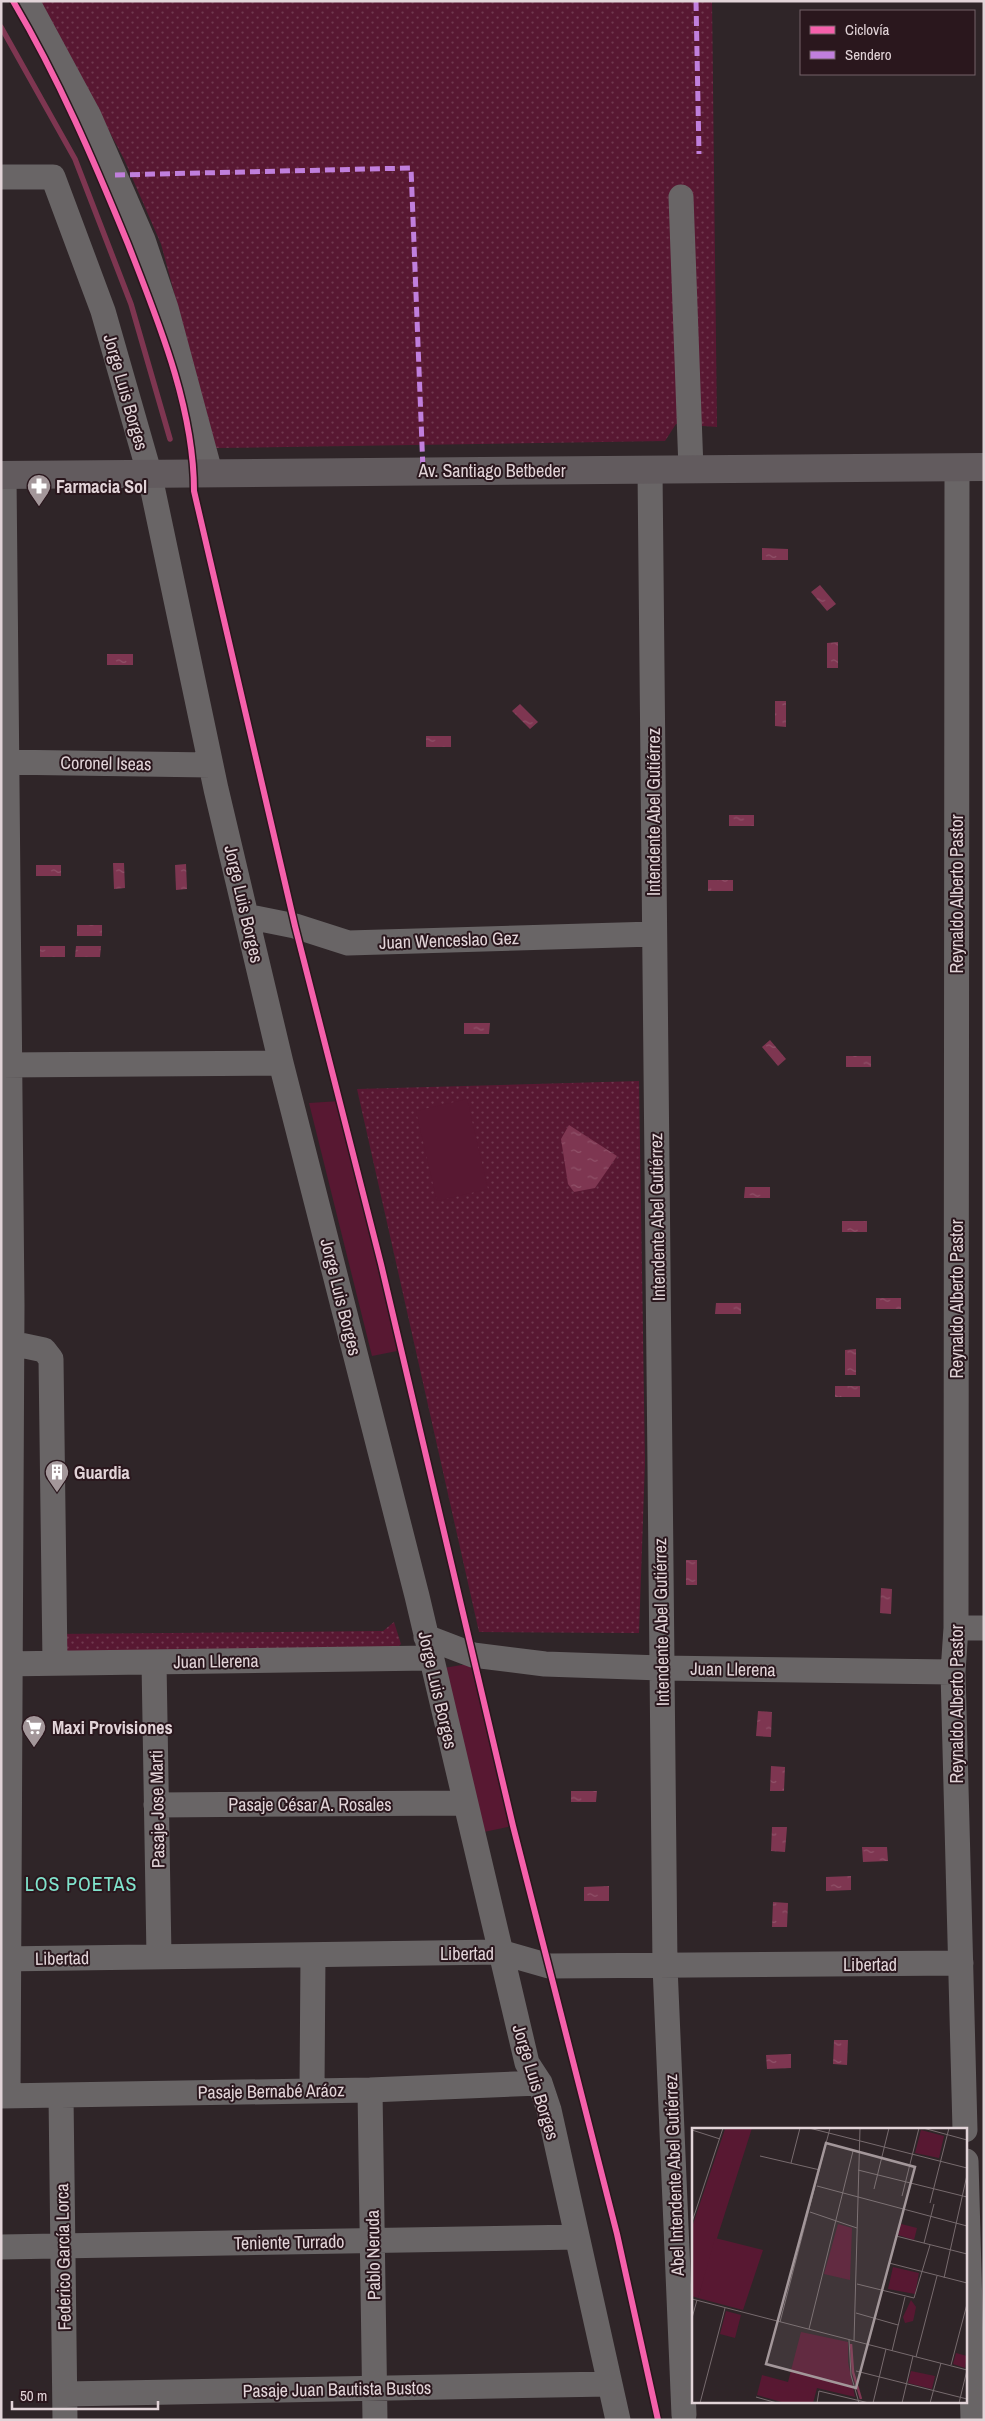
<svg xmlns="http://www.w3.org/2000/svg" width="985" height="2421" font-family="'Archivo Narrow',sans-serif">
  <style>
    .grass { fill: url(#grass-dots) }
    .green { fill: #581832 }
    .water { fill: url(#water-ripples) }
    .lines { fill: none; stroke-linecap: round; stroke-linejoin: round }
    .stream { stroke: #7e3651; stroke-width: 5.5 }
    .minor { stroke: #696566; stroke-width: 25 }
    .major { stroke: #625b5e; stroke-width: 28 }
    .quiet { stroke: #c07fdc; stroke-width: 5; stroke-dasharray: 10 5; stroke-linecap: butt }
    .cycleway-casing { stroke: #2a171d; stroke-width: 9 }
    .cycleway { stroke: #f560ab; stroke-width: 6 }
    .labels { text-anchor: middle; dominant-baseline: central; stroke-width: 4; stroke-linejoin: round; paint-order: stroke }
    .street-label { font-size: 18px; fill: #e2d4d8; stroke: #2a171d }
    .poi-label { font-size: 18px; font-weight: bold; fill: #e2d4d8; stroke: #2a171d; text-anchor: start }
    .quarter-label { font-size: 20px; letter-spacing: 1px; fill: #80e4cd; stroke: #2a171d }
    .inset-river { fill: none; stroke: #7e3651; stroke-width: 2.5 }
    .inset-road { fill: none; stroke: #776b6e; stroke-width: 1 }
    .view { fill: #a3979a; fill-opacity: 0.15; stroke: #a3979a; stroke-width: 2.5 }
    .inset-edge { fill: none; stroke: #e2d4d8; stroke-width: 2.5 }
  </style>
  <defs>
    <pattern id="grass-dots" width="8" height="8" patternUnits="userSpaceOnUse" patternTransform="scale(1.25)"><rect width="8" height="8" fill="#581832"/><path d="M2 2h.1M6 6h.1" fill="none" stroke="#70394f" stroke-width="1.8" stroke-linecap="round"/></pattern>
    <pattern id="water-ripples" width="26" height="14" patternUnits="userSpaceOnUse" patternTransform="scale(1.25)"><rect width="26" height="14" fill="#7e3651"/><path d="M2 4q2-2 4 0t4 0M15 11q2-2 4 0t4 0" fill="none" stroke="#905269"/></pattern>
  </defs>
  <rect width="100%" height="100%" fill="#2f2528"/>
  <path class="grass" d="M40 1H712L717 427 676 424 665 441 216 448 161 244 124 159Z
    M639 1081 645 1462 639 1633 479 1632 357 1089Z
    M394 1622 401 1644 395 1650 55 1656 54 1634 383 1631Z"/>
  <path class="green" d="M467 1099 488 1189 437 1201 416 1111Z
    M340 1101 402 1350 372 1356 309 1103Z
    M468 1664 476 1666 513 1826 484 1832 443 1668Z"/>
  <path class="water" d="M762 548 788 549V560H762Z
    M820 585 836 604 827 611 811 592Z
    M838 642V668H827V643Z
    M107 654H133V665H107Z
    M775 701H786V727L775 726Z
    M520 704 538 722 530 729 512 711Z
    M426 736H451V747H426Z
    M729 815H754V826H729Z
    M113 863H124L125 888 114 889Z
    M186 864 187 889 176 890 175 865Z
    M36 865H61V876H36Z
    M708 880H733V891H708Z
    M77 925H102V936H77Z
    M40 946H65V957H40Z
    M76 946H101L100 957H75Z
    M464 1023H490L489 1034H464Z
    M770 1040 786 1059 778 1066 762 1047Z
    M846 1056H871V1067H846Z
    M569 1125 617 1156 595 1188 574 1192 568 1184 561 1139Z
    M745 1187H770V1198H744Z
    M842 1221H867V1232H842Z
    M876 1298H901V1309H876Z
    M716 1303H741V1314H715Z
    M856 1349V1375H845V1350Z
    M835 1386H860V1397H835Z
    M686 1560H697V1585H686Z
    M881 1588 892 1589 891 1614 880 1613Z
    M758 1711 772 1712 771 1737 756 1736Z
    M771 1766 785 1767 784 1791H770Z
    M571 1791H597L596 1802H571Z
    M772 1827H787L785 1852 771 1851Z
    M862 1847H887L888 1861 863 1862Z
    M851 1876V1890L826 1891V1877Z
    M609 1886V1901H584V1887Z
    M773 1902 788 1903 787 1927H772Z
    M834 2040H848L847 2065 833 2064Z
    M791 2054V2068L767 2069 766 2055Z"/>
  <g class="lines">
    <path class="stream" d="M1 27 75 159 131 304 170 439"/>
    <path class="minor" d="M27 1 89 116 143 240 166 308 210 472
      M1 177H53L103 311 149 472 216 789 281 1063 417 1596 527 2063 540 2083 549 2110 618 2420
      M681 197 691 469
      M957 467 956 1628 953 1672 965 2130
      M650 469 665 1966 684 2415
      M4 475 12 1305 8 2096
      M1 762 211 765
      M246 916 295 926 348 943 654 934
      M1 1065 281 1063
      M11 1343 44 1350 51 1359 55 1663
      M956 1628H984
      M426 1637 473 1655 545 1664 661 1668 953 1672
      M154 1662 159 1957
      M1 1664 430 1658
      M156 1805 464 1803
      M1 1959 500 1952 549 1966 961 1963
      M312 2090 313 1955
      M370 2090 375 2420
      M61 2095 65 2420
      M1 2096 370 2090 540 2083
      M966 2161 973 2420
      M1 2247 577 2237
      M65 2394 610 2384"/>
    <path class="major" d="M1 475 984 467"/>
    <path class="quiet" d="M696 1 699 154
      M115 175 411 168 423 470"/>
    <g class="cycleway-casing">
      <path id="cycleway" d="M13 1C59 79 94 161 128 244 158 321 194 407 194 491L295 926 381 1264 513 1826 617 2234 658 2420"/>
    </g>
    <use href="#cycleway" class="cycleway"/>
  </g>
  <defs>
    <g id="pharmacy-pin" transform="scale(1.25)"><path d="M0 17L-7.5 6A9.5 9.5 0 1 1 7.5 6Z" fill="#a3979a" stroke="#2a171d"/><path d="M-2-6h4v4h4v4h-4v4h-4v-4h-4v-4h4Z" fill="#fff"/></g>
    <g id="building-pin" transform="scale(1.25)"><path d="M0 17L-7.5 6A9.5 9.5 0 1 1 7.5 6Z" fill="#a3979a" stroke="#2a171d"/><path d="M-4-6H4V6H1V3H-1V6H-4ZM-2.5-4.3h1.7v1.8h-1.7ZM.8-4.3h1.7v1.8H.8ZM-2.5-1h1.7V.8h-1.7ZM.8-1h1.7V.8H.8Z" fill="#fff"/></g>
    <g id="supermarket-pin" transform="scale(1.25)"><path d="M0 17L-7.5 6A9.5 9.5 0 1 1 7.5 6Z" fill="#a3979a" stroke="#2a171d"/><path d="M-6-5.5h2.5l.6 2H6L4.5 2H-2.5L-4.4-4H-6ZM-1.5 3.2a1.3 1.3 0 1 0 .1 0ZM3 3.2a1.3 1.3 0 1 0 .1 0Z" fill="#fff"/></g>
  </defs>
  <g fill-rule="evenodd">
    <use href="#pharmacy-pin" x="39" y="486"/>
    <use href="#building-pin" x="57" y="1472"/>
    <use href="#supermarket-pin" x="34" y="1727"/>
  </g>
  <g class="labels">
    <g class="street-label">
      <text transform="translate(126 392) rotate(74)">Jorge Luis Borges</text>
      <text x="492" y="470">Av. Santiago Betbeder</text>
      <text transform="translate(106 763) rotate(1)">Coronel Iseas</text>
      <text transform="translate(653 812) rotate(-90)">Intendente Abel Gutiérrez</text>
      <text transform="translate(956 894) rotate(-90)">Reynaldo Alberto Pastor</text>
      <text transform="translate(244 904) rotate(77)">Jorge Luis Borges</text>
      <text transform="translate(449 940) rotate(-2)">Juan Wenceslao Gez</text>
      <text transform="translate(657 1217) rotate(-91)">Intendente Abel Gutiérrez</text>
      <text transform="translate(341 1297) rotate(76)">Jorge Luis Borges</text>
      <text transform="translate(956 1299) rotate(-90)">Reynaldo Alberto Pastor</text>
      <text transform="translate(661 1622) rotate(-91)">Intendente Abel Gutiérrez</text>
      <text transform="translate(216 1661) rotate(-1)">Juan Llerena</text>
      <text transform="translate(733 1669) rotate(1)">Juan Llerena</text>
      <text transform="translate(438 1690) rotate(77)">Jorge Luis Borges</text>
      <text transform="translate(956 1704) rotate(-90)">Reynaldo Alberto Pastor</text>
      <text x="310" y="1804">Pasaje César A. Rosales</text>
      <text transform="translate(157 1809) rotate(-91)">Pasaje Jose Marti</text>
      <text x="467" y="1953">Libertad</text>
      <text transform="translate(62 1958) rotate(-1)">Libertad</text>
      <text x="870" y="1964">Libertad</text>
      <text transform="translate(536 2082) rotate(73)">Jorge Luis Borges</text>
      <text transform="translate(271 2091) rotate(-1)">Pasaje Bernabé Aráoz</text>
      <text transform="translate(674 2175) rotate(-92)">Abel Intendente Abel Gutiérrez</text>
      <text transform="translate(289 2242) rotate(-1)">Teniente Turrado</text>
      <text transform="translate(373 2255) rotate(-91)">Pablo Neruda</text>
      <text transform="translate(63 2257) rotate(-91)">Federico García Lorca</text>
      <text transform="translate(337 2389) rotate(-1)">Pasaje Juan Bautista Bustos</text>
    </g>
    <g class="poi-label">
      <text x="56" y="486">Farmacia Sol</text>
      <text x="74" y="1472">Guardia</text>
      <text x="52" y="1727">Maxi Provisiones</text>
    </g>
    <g class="quarter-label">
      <text x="81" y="1883">LOS POETAS</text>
    </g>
  </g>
  <g transform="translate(692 2128)">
    <rect width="275" height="275" fill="#2f2528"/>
    <path d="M60 0 6 170 0 168V99L33 1ZM146 96 160 100 158 152 132 146ZM201 139 227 145 223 166 196 161ZM34 183 49 187 43 210 28 206ZM109 204 156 214V234L163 269 125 260 121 275H93L65 267 70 247 96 254ZM264 225 275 228 273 240 261 236ZM219 243 243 248 240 261 216 255Z" fill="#581832"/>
    <path d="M219 172 224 179 222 189 221 193 213 195 211 189Z" fill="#581832"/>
    <path d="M23 110 71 122 51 182 6 170Z" fill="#581832"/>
    <path d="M229 2 252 8 247 30 223 25ZM209 96 225 100 222 112 206 107Z" fill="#581832"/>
    <path class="inset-river" d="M159 216 161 244 169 271"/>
    <path class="inset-road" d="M117 0 275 40M231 0 275 12M0 2 28 11M68 28 128 42M99 35 108 0M166 42 275 69M125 58 275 98M182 61 197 0M210 68 227 0M238 75 257 0M118 84 165 100M0 94 31 0M204 108 275 126M232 115 242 76M197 135 275 155M252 150 275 47M165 156 222 170 238 117M0 171 275 242M164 185 206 197M0 190 5 172M88 194 138 0M117 201 161 23M157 212 159 247 167 275M162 213 168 0M176 216 215 69M200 223 213 169M224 229 245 148M259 237 275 176M164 243 275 271M64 269 85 275M8 275 33 180M125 275 127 263 177 275M181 275 194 221M210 275 221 228M238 275 249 235M267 275 275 242"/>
    <path class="view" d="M134 15 223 39 164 260 74 236Z"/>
    <rect width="275" height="275" class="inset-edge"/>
  </g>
  <rect width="985" height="2421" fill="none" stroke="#e2d4d8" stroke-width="5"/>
  <rect x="800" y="10" width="175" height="65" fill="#2a171d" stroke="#746368"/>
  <rect x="810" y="26" width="25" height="8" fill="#f560ab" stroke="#746368"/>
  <text x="845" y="35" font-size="15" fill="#e2d4d8">Ciclovía</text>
  <rect x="810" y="51" width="25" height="8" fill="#c07fdc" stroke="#746368"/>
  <text x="845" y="60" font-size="15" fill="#e2d4d8">Sendero</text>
  <path d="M12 2401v8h146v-8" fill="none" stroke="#e2d4d8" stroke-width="2.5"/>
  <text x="20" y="2401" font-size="15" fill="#e2d4d8" stroke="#2a171d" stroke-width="4" paint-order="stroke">50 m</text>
</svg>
